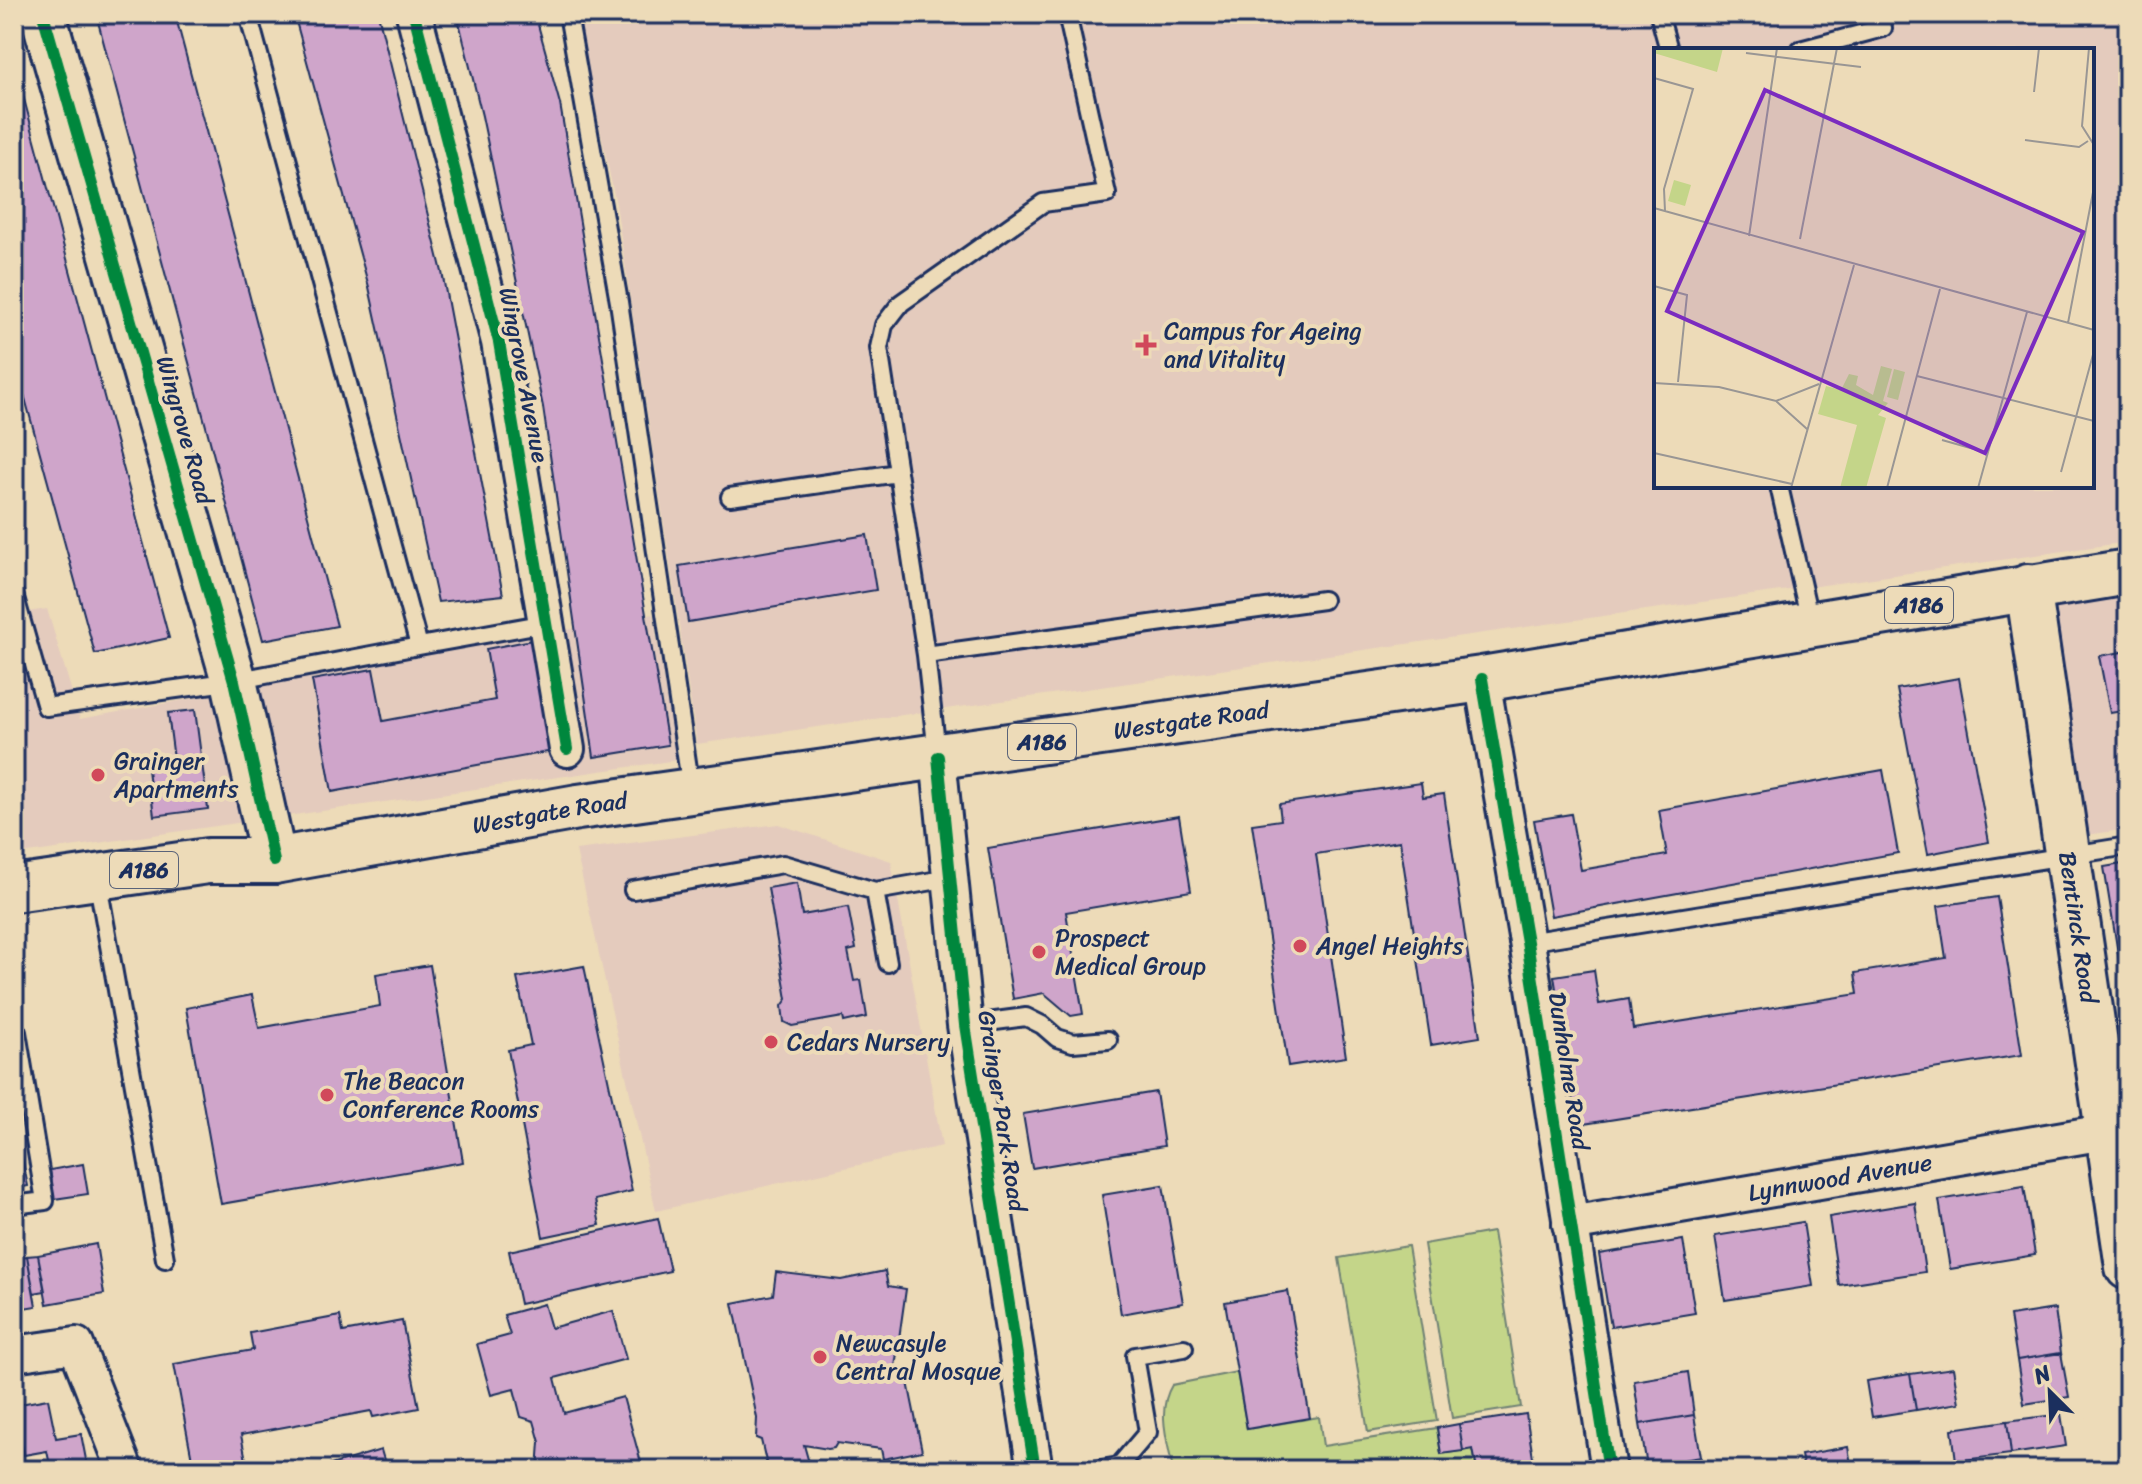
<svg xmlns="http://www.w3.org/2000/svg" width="2142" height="1484" font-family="Sriracha,sans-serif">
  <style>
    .built { fill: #e4cbbd; fill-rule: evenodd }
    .green { fill: #c4d589; stroke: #708274; stroke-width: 2 }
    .building { fill: #cfa5ca; stroke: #1b2f5e; stroke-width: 2 }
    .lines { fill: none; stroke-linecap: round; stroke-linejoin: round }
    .lane-casing { stroke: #1b2f5e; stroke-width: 22 }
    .street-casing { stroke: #1b2f5e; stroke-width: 40 }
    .secondary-casing { stroke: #1b2f5e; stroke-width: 50 }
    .primary-casing { stroke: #1b2f5e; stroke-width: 50 }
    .lane { stroke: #eddbb8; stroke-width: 16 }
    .street { stroke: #eddbb8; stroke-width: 34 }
    .secondary { stroke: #eddbb8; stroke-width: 44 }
    .primary { stroke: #eddbb8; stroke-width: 44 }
    .cycleway-casing { stroke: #eddbb8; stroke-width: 17 }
    .cycleway { stroke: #00873e; stroke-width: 12 }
    .poi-dot { fill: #d1495b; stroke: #eddbb8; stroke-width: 3 }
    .labels { text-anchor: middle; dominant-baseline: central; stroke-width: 8; stroke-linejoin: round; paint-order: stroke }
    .shield { fill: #eddbb8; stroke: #5a6379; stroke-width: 2 }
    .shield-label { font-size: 22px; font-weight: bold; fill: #1b2f5e }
    .poi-label { font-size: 24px; fill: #1b2f5e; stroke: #eddbb8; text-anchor: start }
    .street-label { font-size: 24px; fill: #1b2f5e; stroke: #eddbb8 }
    .inset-road { fill: none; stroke: #999694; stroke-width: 2 }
    .view { fill: #7b2cbf; fill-opacity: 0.15; stroke: #7b2cbf; stroke-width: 4 }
    .inset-edge { fill: none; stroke: #1b2f5e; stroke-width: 4 }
  </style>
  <rect width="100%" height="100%" fill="#eddbb8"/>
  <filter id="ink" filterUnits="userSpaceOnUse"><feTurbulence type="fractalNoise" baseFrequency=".0125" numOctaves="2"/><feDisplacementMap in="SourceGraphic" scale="16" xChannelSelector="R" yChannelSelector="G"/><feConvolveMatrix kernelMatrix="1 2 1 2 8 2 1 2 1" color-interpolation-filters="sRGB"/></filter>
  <g filter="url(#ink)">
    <path class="built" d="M576 14H2128V542L697 744 616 204ZM1656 50H2092V486H1656Z
      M2128 590V829L2080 836 2044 603Z
      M47 609 80 719 653 614 677 760 14 855V614Z
      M778 824 891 861 942 1146 656 1211 576 850Z"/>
    <path class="green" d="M1493 1232 1521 1407 1452 1418 1424 1244Z
      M1408 1246 1437 1421 1368 1432 1339 1258Z
      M1237 1372 1247 1429 1319 1417 1323 1446 1437 1428 1441 1454 1473 1449 1477 1470H1173C1168 1442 1156 1411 1172 1385Z"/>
    <path class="building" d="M96 14H175L337 626 263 640Z
      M294 14H378L442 272 503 595 438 602 369 287Z
      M457 14H535L560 104 668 745 594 757 543 407 482 116Z
      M14 62 169 638 95 654 14 358Z
      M867 535 876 590 688 622 679 566Z
      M532 640 553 751 332 792 312 680 373 669 383 721 495 700 486 649Z
      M2128 651V710L2110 713 2099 656Z
      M1959 678 1989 842 1928 854 1897 689Z
      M195 710 208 809 154 816 147 762 174 759 168 713Z
      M1883 770 1898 853 1551 916 1534 820 1571 814 1581 870 1667 855 1659 810Z
      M1421 783 1423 797 1444 794 1480 1037 1431 1045 1400 841 1316 854 1346 1057 1288 1066 1252 824 1281 820 1279 804Z
      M1179 816 1191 891 1066 912 1083 1014 1071 1016 1044 993 1013 999 988 848Z
      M2128 863V1015L2104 867Z
      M797 883 802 915 848 907 856 949 848 951 854 981 861 980 867 1017 844 1022 843 1017 792 1026 784 1022 782 1006 787 999 768 888Z
      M1997 897 2022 1055 1577 1125 1554 976 1594 970 1599 1004 1629 999 1633 1029 1858 994 1855 973 1946 958 1938 906Z
      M430 965 463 1162 221 1204 186 1008 252 995 259 1028 380 1006 376 974Z
      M584 966 632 1191 595 1200 600 1225 543 1237 508 1050 531 1045 517 978Z
      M1156 1092 1164 1146 1032 1168 1023 1114Z
      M14 1120 28 1186 14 1189Z
      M83 1164 88 1194 54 1199 50 1170Z
      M1163 1185 1183 1303 1121 1314 1102 1195Z
      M2024 1186 2035 1255 1950 1269 1939 1200Z
      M1915 1203 1925 1272 1839 1285 1829 1217Z
      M658 1218 670 1271 520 1304 509 1251Z
      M1803 1222 1813 1286 1725 1300 1715 1236Z
      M1683 1240 1695 1313 1611 1327 1599 1254Z
      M96 1244 104 1294 47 1304 38 1255Z
      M38 1255 45 1291 34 1293 27 1256Z
      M27 1256 36 1306 18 1309 14 1298V1259Z
      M885 1271 888 1286 906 1289 894 1374 899 1379 907 1377 922 1451 883 1459 881 1449 837 1443 834 1448 828 1449 804 1445 811 1470H768L761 1440 756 1438 757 1418 733 1303 773 1295 776 1272 841 1280Z
      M1288 1291 1310 1418 1247 1429 1225 1302Z
      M544 1304 551 1328 613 1311 626 1359 555 1378 564 1413 623 1397 643 1470H538L540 1442 534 1421 521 1417 514 1389 491 1395 477 1344 510 1335 504 1315Z
      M2055 1309 2061 1353 2017 1360 2010 1316Z
      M340 1316 343 1332 402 1321 419 1408 373 1417 371 1411 241 1435 248 1470H194L174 1364 253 1350 250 1333Z
      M2061 1353 2069 1397 2024 1404 2017 1360Z
      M1953 1368 1959 1403 1916 1410 1910 1374Z
      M1688 1372 1694 1415 1640 1424 1634 1381Z
      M1910 1374 1916 1410 1872 1417 1866 1381Z
      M48 1399 56 1438 81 1434 88 1470H51L47 1451 24 1455 14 1405Z
      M1526 1414 1535 1470H1477L1473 1449 1463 1451 1459 1424Z
      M2061 1414 2066 1446 2011 1454 2007 1421Z
      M1694 1415 1701 1457 1647 1466 1640 1424Z
      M2007 1421 2011 1454 1956 1461 1952 1429Z
      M1459 1424 1463 1451 1441 1454 1437 1428Z
      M1848 1447 1852 1470H1804L1801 1455Z
      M381 1450 387 1470H314Z"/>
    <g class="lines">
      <g class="lane-casing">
        <path id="lane" d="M248 14 419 646 546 623
          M568 14 619 302 691 789
          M1659 14 1669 50
          M1800 50 1883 28
          M1779 486 1810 621
          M730 497 898 473
          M14 594 46 707 234 681 419 646
          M926 655 1323 600
          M937 753 926 655 879 348 884 325 901 303 1043 203 1107 194 1067 14
          M97 878 165 1259
          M633 890 783 864 875 891 950 878
          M875 891 888 963
          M1527 942 2128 846
          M965 1025 1026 1017 1042 1025 1057 1038 1073 1043 1108 1040
          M14 1029 17 1032 45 1201 14 1205
          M1095 1470 1119 1466 1148 1432 1135 1356 1184 1348"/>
      </g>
      <g class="street-casing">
        <g id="street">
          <path d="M414 14 499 342 567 749"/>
          <path d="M1482 679 1527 942 1609 1470"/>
          <path d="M938 757 965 1025 1035 1470"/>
          <path id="s1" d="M1570 1224 2128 1128"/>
          <path d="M14 1354 76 1345 125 1470"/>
        </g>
      </g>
      <g class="secondary-casing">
        <g id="secondary">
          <path d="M43 14 234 681 274 861"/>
          <path id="s2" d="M2028 587 2128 1267"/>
        </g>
      </g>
      <g class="primary-casing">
        <g id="primary">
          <path id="s3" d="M14 889 208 861H274L578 807 1482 679 2128 572"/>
        </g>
      </g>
      <use href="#lane" class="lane"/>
      <use href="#street" class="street"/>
      <use href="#secondary" class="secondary"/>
      <use href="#primary" class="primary"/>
      <g class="cycleway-casing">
        <path id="cycleway" d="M43 14 234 681 274 861
          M414 14 499 342 567 749
          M1482 679 1527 942 1609 1470
          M938 757 965 1025 1035 1470"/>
      </g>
      <use href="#cycleway" class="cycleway"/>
    </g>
  </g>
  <g class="poi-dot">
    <path d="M1142 333h8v8h8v8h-8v8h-8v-8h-8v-8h8z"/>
    <circle cx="98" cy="775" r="8"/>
    <circle cx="1300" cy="946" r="8"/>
    <circle cx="1039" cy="952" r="8"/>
    <circle cx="771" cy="1042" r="8"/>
    <circle cx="327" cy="1095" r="8"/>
    <circle cx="820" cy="1357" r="8"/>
  </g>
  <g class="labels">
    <g class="shield">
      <rect x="1885" y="587" width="68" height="36" rx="6"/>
      <rect x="1008" y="724" width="68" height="36" rx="6"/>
      <rect x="110" y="852" width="68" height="36" rx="6"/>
    </g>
    <g class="shield-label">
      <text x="1919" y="605">A186</text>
      <text x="1042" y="742">A186</text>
      <text x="144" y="870">A186</text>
    </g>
    <g class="poi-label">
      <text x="1164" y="331">Campus for Ageing<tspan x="1164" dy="28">and Vitality</tspan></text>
      <text x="114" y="761">Grainger<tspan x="114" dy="28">Apartments</tspan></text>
      <text x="1055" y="938">Prospect<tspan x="1055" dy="28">Medical Group</tspan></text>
      <text x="1316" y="946">Angel Heights</text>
      <text x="787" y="1042">Cedars Nursery</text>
      <text x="343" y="1081">The Beacon<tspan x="343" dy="28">Conference Rooms</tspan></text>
      <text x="836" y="1343">Newcasyle<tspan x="836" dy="28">Central Mosque</tspan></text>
    </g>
    <g class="street-label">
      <text transform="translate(524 375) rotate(79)">Wingrove Avenue</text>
      <text transform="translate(185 430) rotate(74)">Wingrove Road</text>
      <text stroke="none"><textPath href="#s3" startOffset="1190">Westgate Road</textPath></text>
      <text stroke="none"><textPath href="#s3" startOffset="542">Westgate Road</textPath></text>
      <text stroke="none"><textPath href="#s2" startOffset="344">Bentinck Road</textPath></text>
      <text transform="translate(1569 1071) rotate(81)">Dunholme Road</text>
      <text transform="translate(1002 1111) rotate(81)">Grainger Park Road</text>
      <text stroke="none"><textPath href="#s1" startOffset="274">Lynnwood Avenue</textPath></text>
    </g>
  </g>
  <g transform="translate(1654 48)">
    <rect width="440" height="440" fill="#eddbb8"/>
    <path d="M0 0H69L63 24 0 5ZM20 132 37 137 31 158 14 153ZM227 318 238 321 229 353 234 355 224 367 232 370 212 440H186L203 377 164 366 172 338 187 342 195 326 204 328 202 337 219 347ZM240 321 251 324 244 352 233 349Z" fill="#c4d589"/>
    <path class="inset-road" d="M435 0 428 78 440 97M92 5 207 19M0 30 39 41 10 141 11 163M380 44 385 0M371 92 425 99 434 93M0 160 440 282M95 188 123 0M146 191 183 0M0 238 33 247 24 334M414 275 440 139M263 328 440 373M0 335 65 339 122 353 165 336M122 353 153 381M288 392 334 405M0 405 138 436M407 424 440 303M137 440 200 217M233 440 286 241M324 440 373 264"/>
    <path class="view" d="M111 42 429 184 331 405 13 263Z"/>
    <rect width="440" height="440" class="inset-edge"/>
  </g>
  <rect width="2142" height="1484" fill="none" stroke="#eddbb8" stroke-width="48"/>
  <rect x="24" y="24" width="2094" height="1436" fill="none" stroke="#1b2f5e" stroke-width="3" filter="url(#ink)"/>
  <g transform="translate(2050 1392) rotate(336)" stroke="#eddbb8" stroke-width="6" paint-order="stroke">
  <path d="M0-6L14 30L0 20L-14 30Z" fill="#1b2f5e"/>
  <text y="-12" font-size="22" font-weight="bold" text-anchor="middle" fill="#1b2f5e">N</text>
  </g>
</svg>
